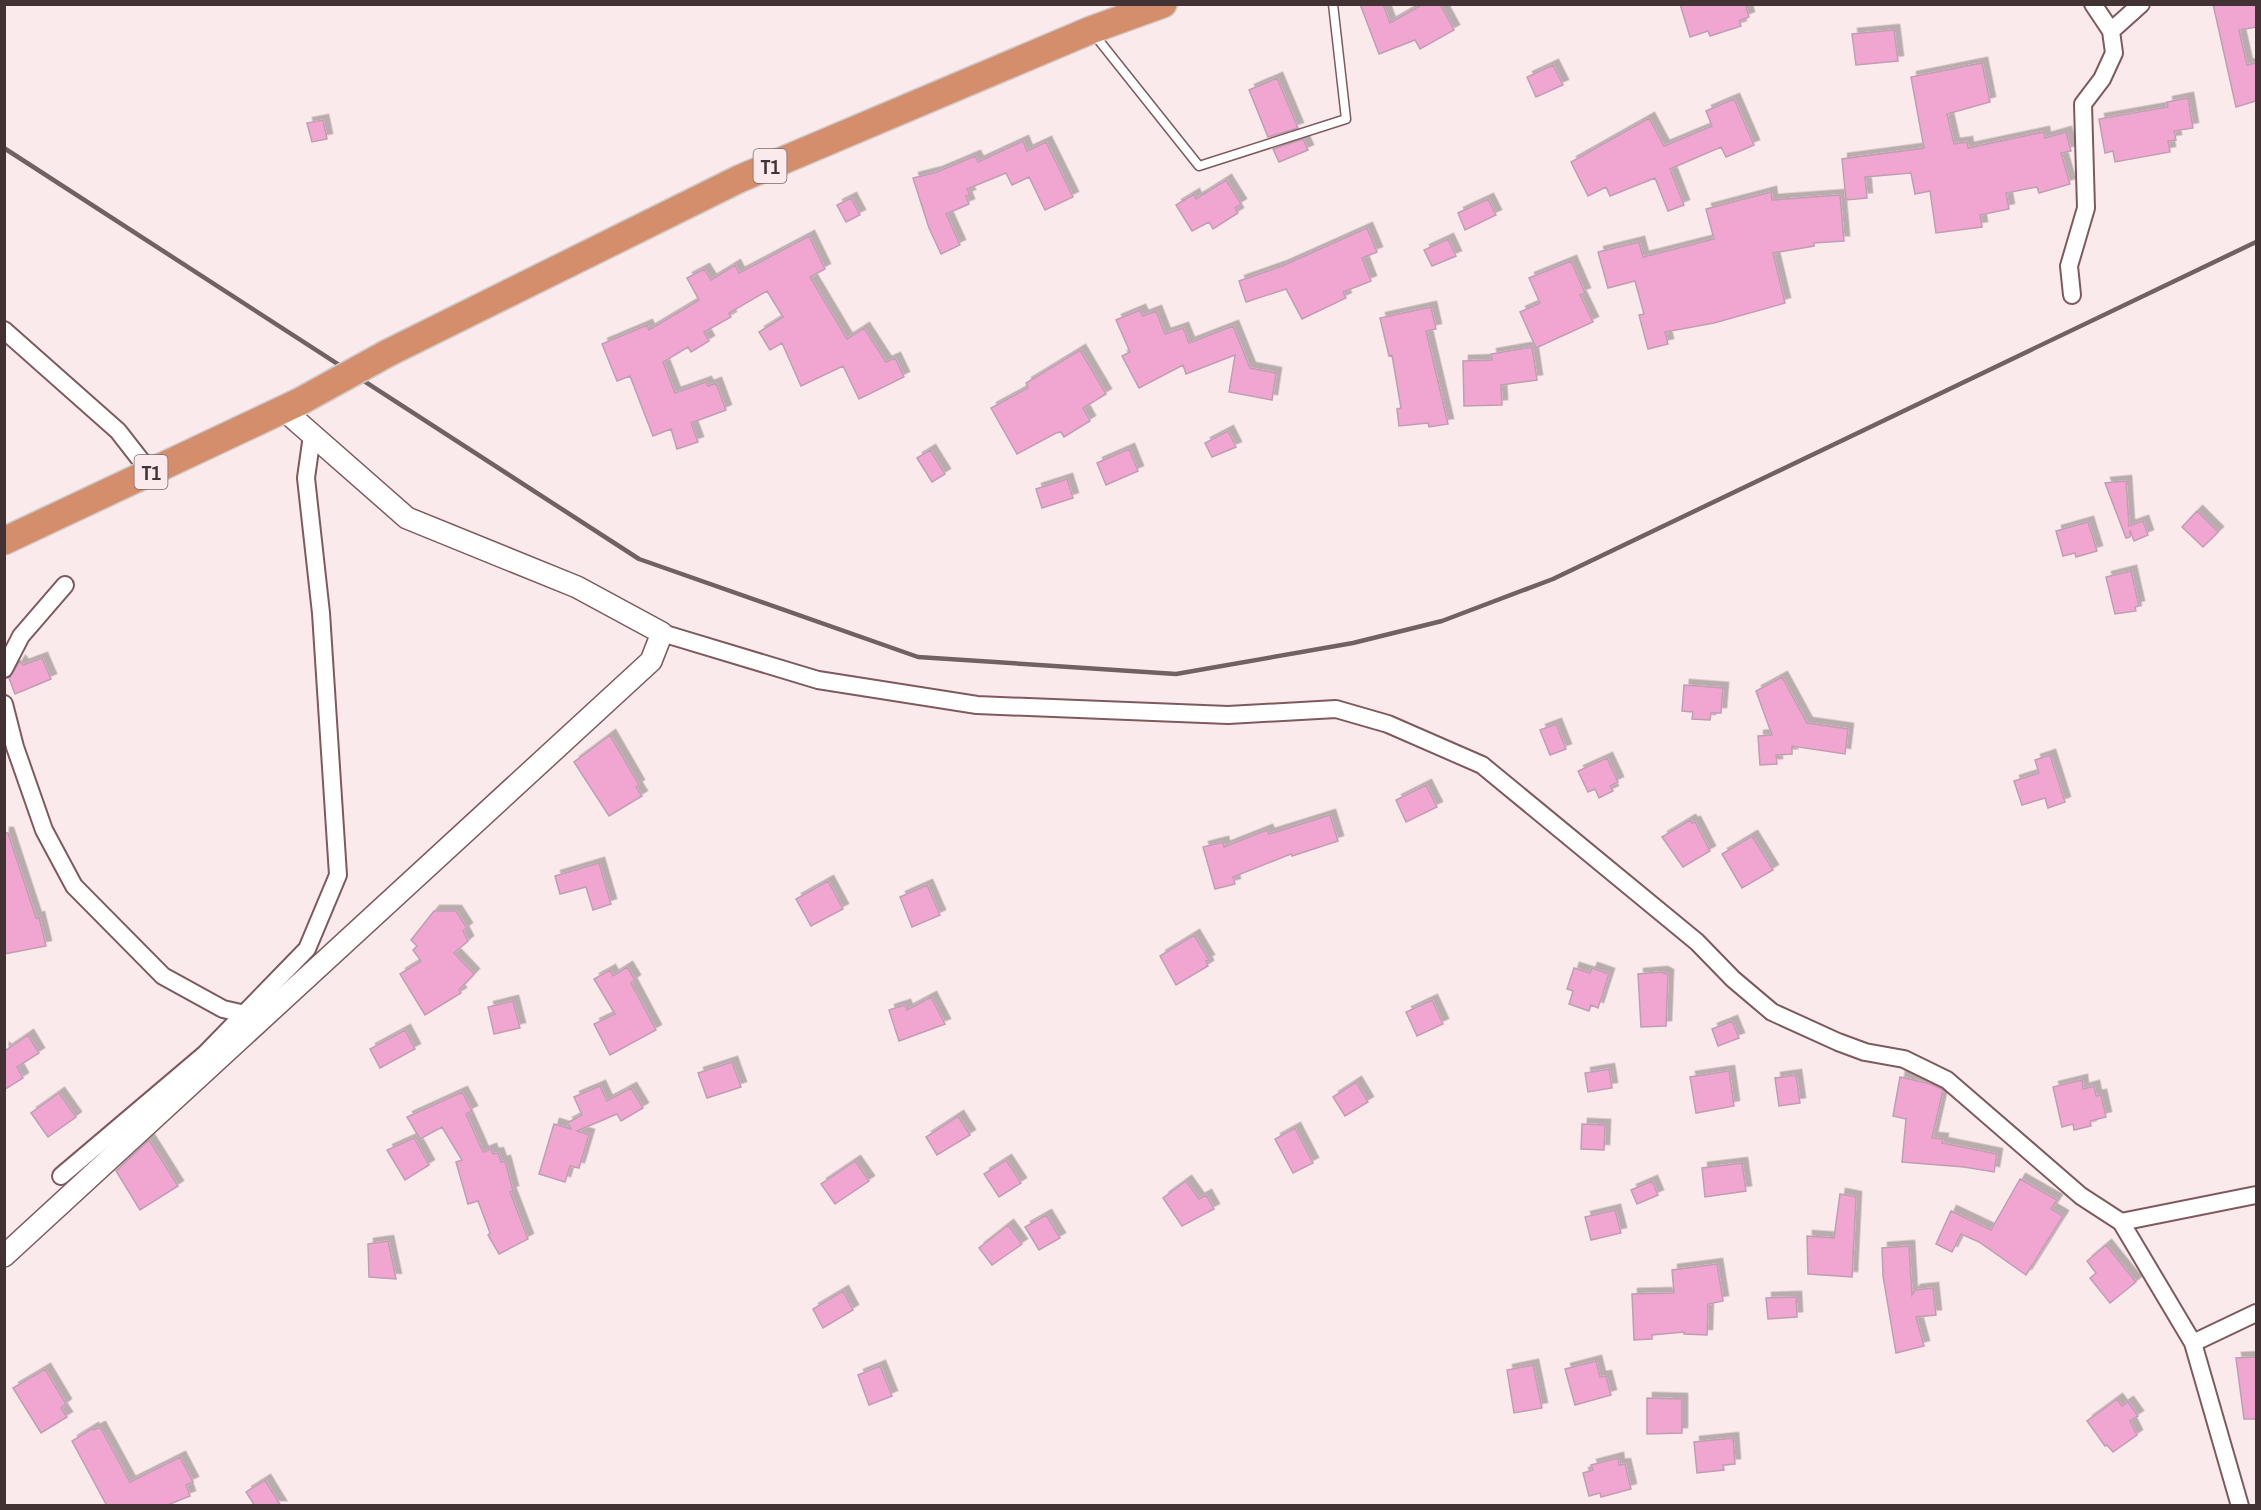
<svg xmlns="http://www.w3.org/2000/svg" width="2261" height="1510" font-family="'Archivo Narrow',sans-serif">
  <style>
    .building { fill: #f0a6d1; stroke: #c09eb1; stroke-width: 1.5; filter: url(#shadow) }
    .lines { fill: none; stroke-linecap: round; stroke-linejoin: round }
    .service-casing { stroke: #7e5a5d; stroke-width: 11 }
    .minor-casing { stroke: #7e5a5d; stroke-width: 20 }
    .tertiary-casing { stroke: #7e5a5d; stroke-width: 24 }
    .trunk-casing { stroke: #cecaca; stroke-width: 30 }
    .service { stroke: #fff; stroke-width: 8 }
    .minor { stroke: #fff; stroke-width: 16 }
    .tertiary { stroke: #fff; stroke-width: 21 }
    .trunk { stroke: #d48e6b; stroke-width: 27 }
    .rail { stroke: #716162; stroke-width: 4.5 }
    .trunk-bridge-casing { stroke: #cecaca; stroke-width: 30; stroke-linecap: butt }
    .trunk-bridge { stroke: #d48e6b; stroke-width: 27 }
    .labels { text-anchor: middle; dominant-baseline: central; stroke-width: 5; stroke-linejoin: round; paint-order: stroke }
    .shield { fill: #fbeaeb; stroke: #7a696a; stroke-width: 1.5 }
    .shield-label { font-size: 20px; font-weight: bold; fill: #423233 }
  </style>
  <defs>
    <filter id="shadow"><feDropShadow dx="5.5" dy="-5.5" stdDeviation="0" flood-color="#0004"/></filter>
  </defs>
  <rect width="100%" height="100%" fill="#fbeaeb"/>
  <path class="building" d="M1360 4H1383L1390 23 1423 4H1440L1454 30 1420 49 1415 40 1379 54Z
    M1680 4H1745L1749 17 1739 21 1741 26 1710 36 1708 31 1690 37Z
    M2213 4H2256V27L2239 30 2247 65 2256 63V101L2236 107Z
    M1894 30 1898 61 1856 65 1852 34Z
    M1982 63 1990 102 1947 114 1954 144 1967 142 1968 148 2044 132 2045 138 2066 132 2071 151 2061 153 2070 184 2039 193 2037 187 2006 193 2009 209 1980 215 1982 227 1936 233 1930 191 1915 194 1911 173 1865 177 1867 198 1846 200 1842 159 1924 148 1911 77Z
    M1553 65 1563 85 1536 97 1527 77Z
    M1277 78 1298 128 1268 137 1249 90Z
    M2188 98 2193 128 2174 131 2176 140 2168 141 2170 152 2115 162 2113 151 2105 153 2099 119 2168 107 2167 102Z
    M1734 99 1754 145 1726 157 1721 147 1670 169 1684 205 1668 211 1655 178 1610 196 1606 187 1588 196 1571 162 1649 118 1664 146 1712 126 1706 111Z
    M323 120 327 139 312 142 307 123Z
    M1303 139 1308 150 1279 162 1273 149Z
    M1023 141 1027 151 1046 142 1073 197 1045 210 1029 177 1012 185 1006 173 967 189 970 195 966 196 969 204 946 214 960 245 941 254 929 228 913 178 937 172 975 156 978 162Z
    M1226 180 1241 204 1235 208 1238 213 1213 229 1209 222 1192 231 1176 205 1194 194 1196 199Z
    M1771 192 1772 200 1840 195 1844 241 1814 243V246L1773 253 1785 303 1714 323 1665 332 1668 344 1648 349 1639 315 1644 314 1635 281 1608 288 1598 252 1639 242 1643 257 1714 239 1706 209Z
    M851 198 860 215 846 222 837 205Z
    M1488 199 1496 215 1465 230 1458 213Z
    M1367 228 1377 252 1362 258 1371 281 1343 292 1346 298 1302 319 1286 289 1246 302 1239 281 1282 266Z
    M809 236 825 269 810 277 847 339 864 328 886 362 895 358 904 377 859 399 843 366 801 386 782 343 770 350 759 332 783 317 767 291 729 313 731 317 704 332 709 341 691 352 688 347 663 362 675 393 706 382 708 386 716 383 726 410 691 423 698 442 677 449 671 429 653 436 630 376 617 381 602 344 647 325 649 330 699 300 687 278 704 269 711 280 735 265 739 273Z
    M1448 239 1456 256 1432 266 1424 250Z
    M1571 261 1585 293 1580 295 1593 322 1536 348 1520 312 1540 303 1529 278Z
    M1431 307 1436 329 1426 331 1448 424 1429 427 1428 423 1399 426 1397 409 1401 408 1392 355 1389 356 1380 318Z
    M1140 310 1143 316 1156 311 1165 334 1183 328 1189 343 1233 326 1250 368 1276 373 1272 400 1229 392 1235 355 1186 374 1183 365 1139 388 1122 356 1130 352 1116 320Z
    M1532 347 1537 380 1501 385 1502 405 1464 406 1463 361 1492 360 1491 354Z
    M1080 350 1106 394 1083 408 1090 421 1064 437 1061 432 1056 433 1017 454 991 408 1028 388 1026 383Z
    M1228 431 1236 447 1212 457 1205 443Z
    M1129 449 1138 471 1106 485 1097 463Z
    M930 450 945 474 932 482 917 458Z
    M1067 479 1073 498 1042 508 1036 489Z
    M2126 481 2129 526 2143 521 2148 535 2134 541 2130 530V537L2126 538 2105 483Z
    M2197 511 2218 532 2203 547 2182 527Z
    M2088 522 2097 551 2076 557 2075 553 2063 556 2056 531Z
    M2131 571 2139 606 2135 607 2136 611 2115 614 2106 577Z
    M42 658 51 679 15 694 9 678 20 661 23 665Z
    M1782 677 1807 723 1848 729 1845 754 1792 746V754L1776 755 1777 764 1760 765 1758 736 1772 735 1756 691Z
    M1684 685 1723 688 1721 713H1711L1710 720 1692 719 1693 712 1682 711Z
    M1556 724 1566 749 1550 755 1540 730Z
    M610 735 639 785 636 787 642 796 609 816 574 762Z
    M2050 755 2065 802 2048 808 2045 798 2022 805 2014 781 2039 773 2035 760Z
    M1607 758 1618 782 1610 786 1613 791 1599 798 1595 789 1588 792 1578 771Z
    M1426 785 1437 807 1406 822 1396 800Z
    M1330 815 1338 841 1292 856 1291 854 1233 877 1235 884 1215 889 1203 847 1223 842 1224 847 1267 830 1269 834Z
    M1690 820 1692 823 1695 822 1710 851 1683 867 1662 837Z
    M4 833H8L36 918 39 917 46 946 4 954Z
    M1752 836 1773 870 1742 888 1722 854Z
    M599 863 611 904 593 910 586 887 560 894 555 876Z
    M828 881 843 909 811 926 796 899Z
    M927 885 940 915 912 927 900 897Z
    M434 911H456L467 928 463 931 468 941 454 953 474 974 459 990 461 993 425 1015 400 974 421 961 413 950 417 946 411 940Z
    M1194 935 1209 960 1206 961 1208 966 1176 985 1160 956Z
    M627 967 635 980 631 983 656 1030 610 1055 594 1024 615 1014 594 979 610 970 613 976Z
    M1574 968 1590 973 1592 968 1609 974 1598 1008 1591 1005 1589 1011 1569 1004 1573 991 1567 989Z
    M1662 972 1668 975 1666 1026 1641 1027 1638 974Z
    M931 997 945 1024 899 1041 889 1010 905 1005 907 1010Z
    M1432 1000 1443 1024 1417 1036 1406 1012Z
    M513 1001 520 1028 494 1034 488 1007Z
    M1732 1021 1739 1038 1718 1046 1712 1029Z
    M405 1030 415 1049 380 1068 370 1049Z
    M28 1035 39 1053 17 1067 23 1078 4 1090V1048L6 1050Z
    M732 1062 741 1087 707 1098 698 1073Z
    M1609 1069 1612 1088 1588 1092 1585 1073Z
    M1729 1071 1734 1106 1696 1113 1690 1077Z
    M1796 1075 1800 1103 1779 1106 1775 1078Z
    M1900 1077 1931 1084 1943 1090 1932 1138 1943 1139 1942 1143 1997 1154 1994 1172 1964 1167 1902 1162 1906 1119 1893 1116Z
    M2082 1080 2083 1089 2094 1086 2096 1096 2101 1095 2106 1117 2090 1121 2091 1126 2074 1130 2073 1124 2062 1127 2053 1087Z
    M1356 1082 1368 1102 1345 1116 1333 1097Z
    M600 1086 607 1101 631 1088 643 1108 621 1121 617 1114 577 1131 589 1135 579 1168 570 1166 565 1182 539 1174 554 1124 571 1129 567 1123 582 1115 574 1097Z
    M462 1092 472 1111 466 1114 483 1152 491 1149 493 1154 498 1153 501 1162 505 1161 513 1191 510 1192 528 1239 499 1254 488 1235 490 1233 478 1201 468 1204 456 1162 462 1160 442 1127 420 1139 407 1117Z
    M59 1093 76 1117 48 1137 31 1113Z
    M958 1116 970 1135 937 1155 926 1137Z
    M1582 1124 1605 1125 1604 1150 1581 1149Z
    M1295 1128 1313 1163 1293 1173 1275 1139Z
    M414 1138 429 1165 405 1180 387 1150Z
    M149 1140 178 1186 140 1210 116 1171Z
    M1006 1160 1021 1183 999 1197 984 1174Z
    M855 1161 869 1181 835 1204 821 1184Z
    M1742 1163 1746 1191 1705 1197 1702 1168Z
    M2020 1179 2057 1200 2051 1209 2063 1216 2026 1275 1979 1242 1961 1234 1952 1252 1936 1244 1951 1211 1991 1230Z
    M1186 1181 1199 1199 1206 1195 1214 1209 1182 1226 1163 1198Z
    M1652 1181 1658 1195 1637 1204 1631 1190Z
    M1840 1194 1856 1197 1852 1277 1808 1274 1807 1236 1834 1238Z
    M1615 1210 1621 1233 1591 1240 1585 1217Z
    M1046 1215 1060 1238 1039 1250 1025 1227Z
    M1008 1225 1022 1244 992 1265 979 1248Z
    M388 1241 396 1279 369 1277 368 1244Z
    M2106 1245 2136 1282 2110 1303 2090 1278 2096 1273 2087 1261Z
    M1909 1246 1912 1295 1915 1290 1933 1288 1936 1315 1916 1317 1924 1346 1896 1353 1883 1276 1882 1248Z
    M1717 1264 1723 1301 1708 1304 1707 1335 1684 1334V1332L1652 1335V1339L1634 1340 1632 1294 1674 1293 1672 1270Z
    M843 1291 853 1310 823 1328 813 1309Z
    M1796 1297 1797 1317 1768 1319 1766 1298Z
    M2256 1357V1419H2244L2236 1358Z
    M1596 1361 1600 1377 1606 1376 1611 1395 1575 1405 1565 1369Z
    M1533 1365 1542 1408 1514 1413 1507 1370Z
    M880 1366 892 1396 869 1405 858 1375Z
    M45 1369 66 1404 61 1408 67 1417 41 1433 13 1388Z
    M1647 1398 1682 1399V1433L1647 1434Z
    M2117 1399 2122 1406 2128 1402 2138 1416 2130 1421 2137 1435 2113 1452 2107 1445 2105 1446 2087 1421Z
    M100 1427 130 1482 180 1457 193 1482 186 1485 190 1496 165 1506H107L72 1441 93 1428 94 1430Z
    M1733 1438 1735 1464 1723 1465 1724 1470 1697 1473 1694 1442Z
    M1618 1458 1619 1465 1625 1464 1631 1489 1601 1497 1600 1493 1589 1496 1583 1473 1593 1470 1591 1465Z
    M265 1480 281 1506H255L246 1492Z"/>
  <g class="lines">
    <g class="service-casing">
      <path id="service" d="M1093 33 1199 166 1346 119 1333 4"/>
    </g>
    <g class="minor-casing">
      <path id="minor" d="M2111 31 2141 4
        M2072 295 2069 266 2086 208 2083 104 2102 79 2114 53 2111 31 2093 4
        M4 330 118 431 150 472
        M662 633 818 680 977 705 1228 715 1336 709 1388 724 1482 765 1697 942 1733 979 1772 1012 1838 1042 1865 1052 1904 1059 1947 1080 2081 1196 2121 1222 2193 1343 2240 1506
        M4 669 21 636 65 585
        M4 704 15 747 44 830 74 886 163 976 223 1009 245 1014
        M61 1176 205 1054 307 949 338 875 321 613 306 478 312 435
        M2121 1222 2256 1195
        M2193 1343 2256 1313"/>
    </g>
    <g class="tertiary-casing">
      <path id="tertiary" d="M4 1256 651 661 662 633 577 587 407 518 284 410"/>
    </g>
    <g class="trunk-casing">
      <path id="trunk" d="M388 353 739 179 1091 30 1163 4
        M4 541 299 402"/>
    </g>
    <use href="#service" class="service"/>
    <use href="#minor" class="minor"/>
    <use href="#tertiary" class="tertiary"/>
    <use href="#trunk" class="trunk"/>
    <path class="rail" d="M4 148 639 559 918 657 1176 674 1353 643 1442 621 1553 579 2256 242"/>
    <g class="trunk-bridge-casing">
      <path id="trunk-bridge" d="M299 402 388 353"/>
    </g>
    <use href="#trunk-bridge" class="trunk-bridge"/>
  </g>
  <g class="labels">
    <g class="shield">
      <rect x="753.5" y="149" width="33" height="34" rx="4.5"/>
      <rect x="134.5" y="455" width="33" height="34" rx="4.5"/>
    </g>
    <g class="shield-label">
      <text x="770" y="166">T1</text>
      <text x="151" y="472">T1</text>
    </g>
  </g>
  <rect width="2261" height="1510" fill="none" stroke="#423233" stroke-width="12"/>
</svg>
